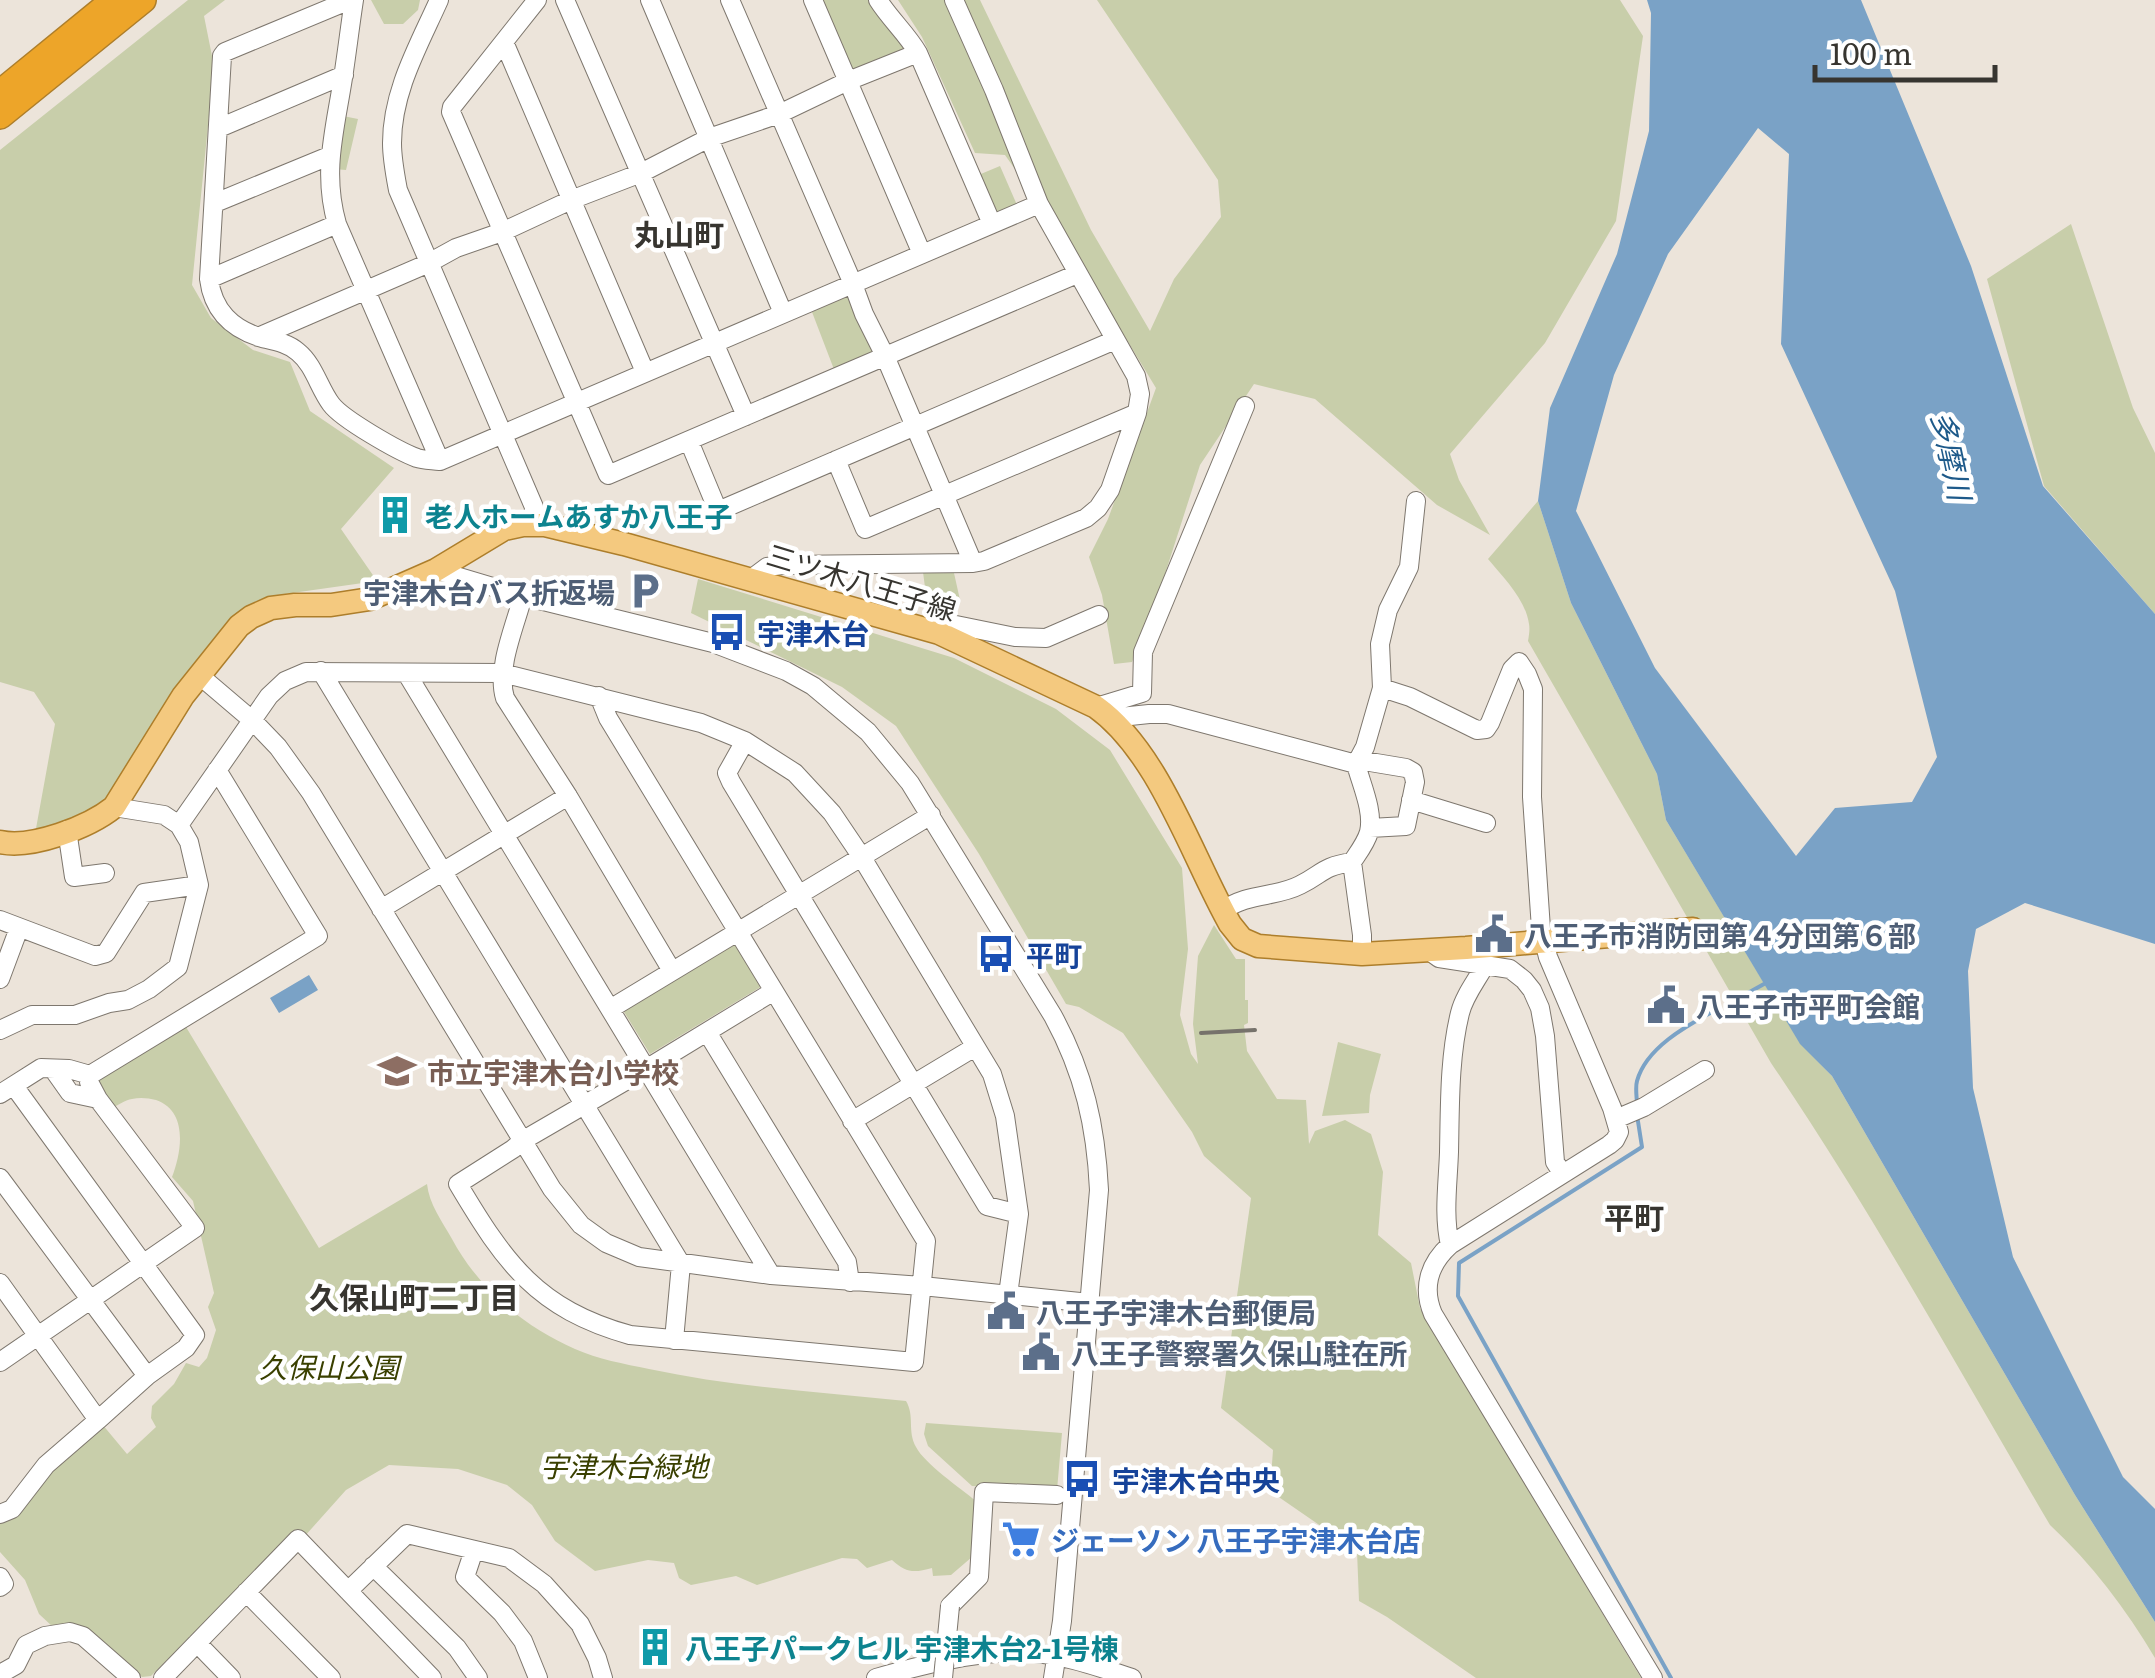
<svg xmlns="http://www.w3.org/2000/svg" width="2155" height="1678" font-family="Literata,'Noto Sans JP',serif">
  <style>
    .green { fill: #c8ceaa }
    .water { fill: #7aa2c6; fill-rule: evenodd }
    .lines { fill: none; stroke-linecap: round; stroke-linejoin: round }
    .stream { stroke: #7aa2c6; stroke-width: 4 }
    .minor-casing { stroke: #7e776e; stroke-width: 20 }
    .major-casing { stroke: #ad7e2b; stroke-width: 25 }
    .highway-casing { stroke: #ad7e2b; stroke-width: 28 }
    .minor { stroke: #fff; stroke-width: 18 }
    .major { stroke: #f4c97f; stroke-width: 22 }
    .highway { stroke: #eda529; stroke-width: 25 }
    .rail { stroke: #76726b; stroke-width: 4 }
    .minor-bridge-casing { stroke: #7e776e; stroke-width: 20; stroke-linecap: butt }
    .minor-bridge { stroke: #fff; stroke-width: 18 }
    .labels { text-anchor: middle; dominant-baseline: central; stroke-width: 9; stroke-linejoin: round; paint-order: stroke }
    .culture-label { font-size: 28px; font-weight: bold; fill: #0d838f; stroke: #fff; text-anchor: start }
    .street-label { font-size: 28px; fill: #373530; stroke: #fff }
    .service-label { font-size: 28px; font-weight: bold; fill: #4e5e75; stroke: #fff; text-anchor: start }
    .transit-label { font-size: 28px; font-weight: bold; fill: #164399; stroke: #fff; text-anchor: start }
    .education-label { font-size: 28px; font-weight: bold; fill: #785e54; stroke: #fff; text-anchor: start }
    .park-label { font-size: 28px; font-style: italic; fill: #3a4000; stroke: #fff }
    .shop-label { font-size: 28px; font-weight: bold; fill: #366cbe; stroke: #fff; text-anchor: start }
    .neighbourhood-label { font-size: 30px; font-weight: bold; fill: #373530; stroke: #fff }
    .water-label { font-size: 30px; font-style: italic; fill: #1e5a8a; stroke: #fff }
  </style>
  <rect width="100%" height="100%" fill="#ece4da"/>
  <path class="green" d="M188 0H225L204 16 214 66 192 285 211 318 253 350 290 362 310 411 394 468 341 529 377 581 285 594 225 627 104 803 35 834 55 724 34 692 0 682V150Z
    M371 0H420L418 10 403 24H384Z
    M820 0H871L884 24 909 49 851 71Z
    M898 0H980L1091 230 1150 331 1174 279 1221 217 1218 180 1097 0H1620L1643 36 1616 221 1545 343 1450 454 1459 480 1490 535 1437 505 1315 399 1254 384 1200 465 1156 602 1132 662 1114 664 1102 595 1089 557 1108 519 1156 388 1074 253 1005 155 975 153 922 37Z
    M343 116 358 119 346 170 334 169Z
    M1000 166 1017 205 999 213 991 210 976 176Z
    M2071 224 2133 408 2155 453V614L2044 486 1987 279Z
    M852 294 881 352 835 372 812 312Z
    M1538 501 1571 603 1657 774 1666 820 1800 1043 1832 1076 2075 1495 2155 1622V1658C2126 1609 2092 1564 2050 1525 1959 1370 1872 1212 1771 1063L1528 641C1529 635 1530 629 1529 624 1526 600 1503 577 1488 559Z
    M923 572 954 573 960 600 926 595Z
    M698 579 954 658 1056 709 1110 750 1182 868 1188 949 1180 1015 1191 1054 1198 1064 1193 1024 1198 956 1214 925 1236 959H1245V1000H1248V1023L1244 1025 1247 1051 1277 1099 1306 1100 1309 1144 1315 1131 1345 1120 1371 1134 1383 1172 1378 1235 1411 1263 1420 1308 1641 1678H1476L1387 1617 1359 1601 1357 1551 1270 1491 1273 1450 1221 1408 1251 1198 1204 1156 1192 1132 1123 1033 1079 1007 1066 1004 979 854 896 726 842 687 691 613Z
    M735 936 764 985 650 1054 621 1007Z
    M186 1027 319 1248 427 1184C429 1204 442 1221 452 1239 479 1289 523 1326 575 1349 598 1359 624 1364 649 1369 733 1387 820 1392 906 1401 915 1416 907 1431 916 1447 924 1463 960 1488 976 1501L972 1557 951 1575 933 1576 932 1568C914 1573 906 1573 892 1560L867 1568 857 1559 842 1558 757 1585 736 1576 691 1585 679 1578 674 1563 648 1560 595 1571 555 1541 532 1505 507 1485 458 1469 389 1465 346 1490 304 1537 293 1532 151 1676 142 1677 89 1629 53 1627 39 1614 25 1580 0 1552V1522L52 1467 102 1424 127 1454 156 1427 151 1418 152 1406 174 1384 186 1363 199 1367 207 1358 216 1330 208 1307 214 1293 193 1201 172 1177C182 1151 188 1111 156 1100 148 1098 140 1097 132 1099 125 1100 117 1106 110 1109L96 1077Z
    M1338 1042 1381 1054 1370 1095 1369 1113 1322 1116Z
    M926 1423 1062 1433 1057 1490 972 1486 928 1446 924 1434Z"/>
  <path class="water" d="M1647 0H1861L1971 266 2043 486 2155 614V944L2025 903 1976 929 1968 971 1973 1088 2013 1257 2123 1477 2155 1509V1622L2075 1495 1832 1076 1800 1044 1666 820 1657 774 1571 603 1538 501 1550 408 1617 254 1649 131 1651 13ZM1758 128 1789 154 1781 344 1895 591 1937 757 1912 802 1835 808 1796 856 1655 668 1576 511 1614 375 1668 254Z
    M309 975 318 990 279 1013 270 998Z"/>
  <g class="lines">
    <path class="stream" d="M1746 994 1764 984
      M1637 1105C1637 1098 1635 1088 1637 1081 1646 1048 1686 1026 1714 1011
      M1637 1115 1642 1147 1459 1263 1458 1296 1671 1678"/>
    <g class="minor-casing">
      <path id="minor" d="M350 0 225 52 222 56 209 279C213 311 232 329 262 338 275 341 288 343 298 352 314 365 319 388 331 404 342 419 398 451 417 458 423 460 432 460 440 461L1039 204
        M354 0C350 26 347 52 343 78 335 130 322 172 337 224L440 461
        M439 0C419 45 392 91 392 143 392 159 395 174 398 190L534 507 533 524
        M537 0 452 107 451 112 608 475 1077 274
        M565 0 746 416
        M650 0 783 313
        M730 0 853 284 864 314 885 356 973 563
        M813 0 922 254
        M878 0C890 19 907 34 918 53L992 224
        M504 42 645 372
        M219 128 344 75
        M215 203 329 156
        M436 259 456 248 502 232 571 200 641 173 709 138 779 114 848 81 918 53
        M209 279 337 224
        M258 337 429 263
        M689 441 718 511 1115 340
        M836 460 865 529 1137 413
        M436 570 523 596 713 643 786 671 813 686 868 732 910 783 1053 1016C1084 1073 1096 1126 1099 1190L1062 1621 1053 1678
        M751 579 767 567 782 565 973 563 984 561 1086 518 1098 508 1110 490 1137 413 1140 394 1136 376 1039 204 994 90 954 0
        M523 596C515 626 496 669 505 698L568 796 672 971
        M939 633 946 627 956 625 1015 637 1046 638 1099 615
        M321 671 681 1264 674 1340
        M407 674 771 1275
        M199 675 253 721 278 747 311 793 552 1189 581 1225 606 1243 639 1257 771 1275 922 1286 1090 1303
        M1382 688 1410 697 1477 730 1486 729 1490 723 1512 669 1519 662 1527 674 1533 689 1532 797 1541 929 1548 957 1612 1108 1619 1132 1615 1140 1609 1145 1450 1245C1429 1264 1422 1288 1433 1314L1653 1678
        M599 696 608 718 926 1241 914 1362 630 1335C537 1309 505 1263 458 1184L513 1149 522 1141 646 1069 774 991
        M1096 707 1142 693 1143 652 1245 406
        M1111 718 1149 714H1168L1356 764
        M745 741 727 773 731 782 987 1206 1019 1214
        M1358 760 1406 768 1413 772 1415 782 1406 826 1370 828
        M1411 800 1486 823
        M179 825 269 696 285 681 306 672 502 673 701 723 745 741 795 773 832 813 861 856 992 1074 1005 1116 1019 1214 1008 1295
        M67 830 74 877 105 873
        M381 909 568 796
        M1222 911C1249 892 1275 898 1300 885 1324 873 1321 867 1352 862
        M0 920 95 956 106 953 144 893 199 885
        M1432 953 1439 958 1510 969 1524 980 1532 990 1540 1008 1545 1036 1555 1162 1562 1173
        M1362 954V935L1352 862C1358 853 1366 843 1369 832 1374 811 1361 784 1356 764L1365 747 1382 688 1380 644 1388 610 1409 567 1416 501
        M0 979 19 928
        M610 1009 931 815
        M0 1030 32 1015H75L109 1003 128 1000 149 989 178 967 199 885 189 842 179 825 164 815 114 807
        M707 1032 847 1262 850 1282
        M53 1069 70 1093 98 1099
        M90 1075 318 936 217 770
        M0 1094 41 1068 69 1069 90 1075 89 1082 98 1099 195 1228 0 1362
        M1616 1119 1644 1107 1705 1070
        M852 1121 975 1047
        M0 1178 147 1376
        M1450 1245C1443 1215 1448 1183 1449 1152 1450 1108 1449 1057 1460 1013 1464 996 1477 980 1485 965
        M0 1283 98 1420 147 1376 186 1348 195 1335 14 1086
        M0 1514 12 1509 46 1465 98 1420
        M474 1550 465 1577 502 1613 523 1641 538 1678
        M373 1566 457 1648 478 1678
        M0 1577 4 1584 0 1587
        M348 1591 407 1534 509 1558 544 1584 580 1624 597 1658 603 1678
        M246 1592 331 1678
        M950 1606 979 1577 984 1492 1057 1495
        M197 1643 231 1678
        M0 1674 16 1665 26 1645 45 1636 70 1632 83 1636 131 1678
        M163 1678 298 1539 432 1678
        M876 1678C922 1665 972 1652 1020 1652 1059 1653 1096 1666 1132 1678"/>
    </g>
    <g class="major-casing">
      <path id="major" d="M0 842C32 849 89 827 114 807L183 696 239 626 251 617 271 608 295 605H331L370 599 436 570 504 529 523 525H545L624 544 939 633 1096 707C1159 752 1192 857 1230 924L1242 939 1258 946 1362 954 1466 948 1693 929"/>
    </g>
    <g class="highway-casing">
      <path id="highway" d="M0 93 114 0
        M0 116 143 0"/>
    </g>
    <use href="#minor" class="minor"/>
    <use href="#major" class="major"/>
    <use href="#highway" class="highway"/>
    <path class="rail" d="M1201 1033 1255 1030"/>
    <g class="minor-bridge-casing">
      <path id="minor-bridge" d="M943 1678 950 1606"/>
    </g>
    <use href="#minor-bridge" class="minor-bridge"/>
  </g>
  <defs>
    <g id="building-bare" transform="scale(3)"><path d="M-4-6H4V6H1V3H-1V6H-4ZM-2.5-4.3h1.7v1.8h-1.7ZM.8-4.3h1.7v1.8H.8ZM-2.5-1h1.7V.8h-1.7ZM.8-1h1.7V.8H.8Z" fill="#0f9aa8" stroke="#fff" stroke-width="2.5" paint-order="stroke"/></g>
    <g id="parking-bare" transform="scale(3)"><path d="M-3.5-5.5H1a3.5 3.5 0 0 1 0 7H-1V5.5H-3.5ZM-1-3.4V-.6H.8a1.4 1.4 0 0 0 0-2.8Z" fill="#5c6f8a" stroke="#fff" stroke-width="2.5" paint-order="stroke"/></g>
    <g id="bus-bare" transform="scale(3)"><path d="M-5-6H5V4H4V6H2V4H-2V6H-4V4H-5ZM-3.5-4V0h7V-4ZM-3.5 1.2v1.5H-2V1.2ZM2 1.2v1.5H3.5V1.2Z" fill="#1a4fb4" stroke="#fff" stroke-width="2.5" paint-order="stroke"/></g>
    <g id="civic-bare" transform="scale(3)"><path d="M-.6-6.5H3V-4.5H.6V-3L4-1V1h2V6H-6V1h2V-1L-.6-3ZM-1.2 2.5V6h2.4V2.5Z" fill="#5c6f8a" stroke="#fff" stroke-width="2.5" paint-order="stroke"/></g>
    <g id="school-bare" transform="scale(3)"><path d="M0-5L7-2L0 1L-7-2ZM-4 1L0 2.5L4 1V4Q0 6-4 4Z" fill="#8d6e63" stroke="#fff" stroke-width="2.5" paint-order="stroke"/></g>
    <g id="supermarket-bare" transform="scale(3)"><path d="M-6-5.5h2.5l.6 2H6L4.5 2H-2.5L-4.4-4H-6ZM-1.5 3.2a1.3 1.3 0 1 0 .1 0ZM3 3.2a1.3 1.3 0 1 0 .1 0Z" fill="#3f7fe0" stroke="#fff" stroke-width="2.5" paint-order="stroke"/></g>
  </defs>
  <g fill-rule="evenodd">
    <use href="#building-bare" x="395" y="515"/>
    <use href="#parking-bare" x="645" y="591"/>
    <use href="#bus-bare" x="727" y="632"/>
    <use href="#civic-bare" x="1494" y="934"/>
    <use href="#bus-bare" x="996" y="954"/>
    <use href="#civic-bare" x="1666" y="1005"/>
    <use href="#school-bare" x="397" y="1071"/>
    <use href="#civic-bare" x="1006" y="1311"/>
    <use href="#civic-bare" x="1041" y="1352"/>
    <use href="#bus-bare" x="1082" y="1479"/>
    <use href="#supermarket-bare" x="1021" y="1539"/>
    <use href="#building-bare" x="655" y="1647"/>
  </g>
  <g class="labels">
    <g class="culture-label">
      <text x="425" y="515">老人ホームあすか八王子</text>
      <text x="685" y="1647">八王子パークヒル 宇津木台2-1号棟</text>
    </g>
    <g class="street-label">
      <text transform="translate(862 581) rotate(17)">三ツ木八王子線</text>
    </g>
    <g class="service-label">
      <text x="615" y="591" text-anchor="end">宇津木台バス折返場</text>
      <text x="1524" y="934">八王子市消防団第４分団第６部</text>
      <text x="1696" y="1005">八王子市平町会館</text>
      <text x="1036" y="1311">八王子宇津木台郵便局</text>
      <text x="1071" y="1352">八王子警察署久保山駐在所</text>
    </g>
    <g class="transit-label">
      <text x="757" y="632">宇津木台</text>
      <text x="1026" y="954">平町</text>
      <text x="1112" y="1479">宇津木台中央</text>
    </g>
    <g class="education-label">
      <text x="427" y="1071">市立宇津木台小学校</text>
    </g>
    <g class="park-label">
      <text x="329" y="1366">久保山公園</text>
      <text x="624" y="1465">宇津木台緑地</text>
    </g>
    <g class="shop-label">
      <text x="1051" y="1539">ジェーソン 八王子宇津木台店</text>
    </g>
    <g class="neighbourhood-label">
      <text x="679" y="233">丸山町</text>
      <text x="1634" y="1216">平町</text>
      <text x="414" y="1296">久保山町二丁目</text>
    </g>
    <g class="water-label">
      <text transform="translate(1953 455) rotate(78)">多摩川</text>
    </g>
  </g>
  <path d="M1815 65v15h180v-15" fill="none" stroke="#373530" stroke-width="5"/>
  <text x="1830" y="65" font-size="30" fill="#373530" stroke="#ffffff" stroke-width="8" paint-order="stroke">100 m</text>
</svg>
